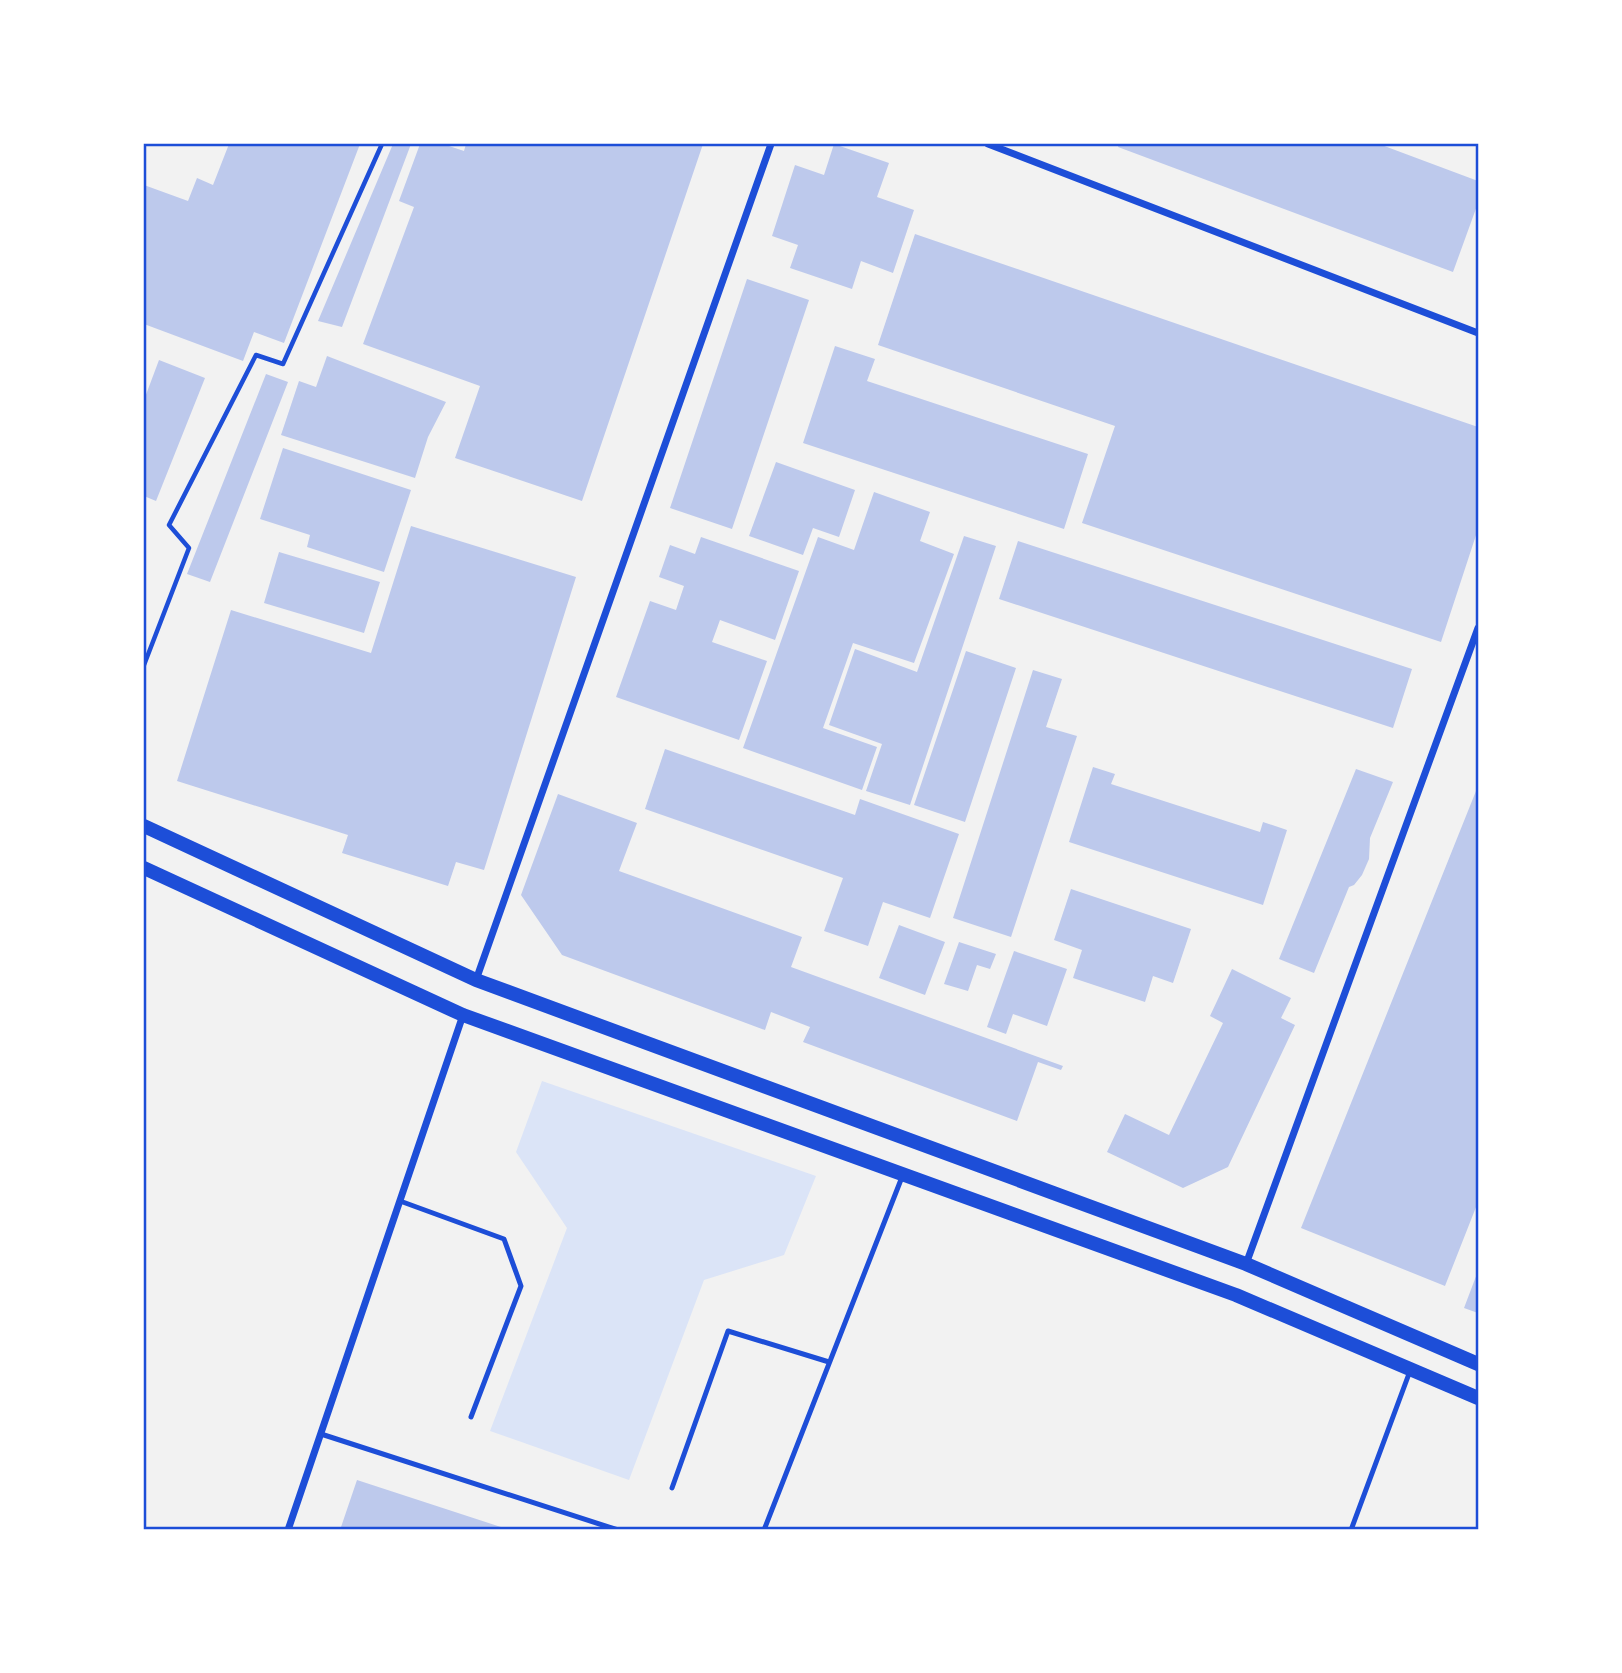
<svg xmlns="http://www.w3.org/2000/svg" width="1622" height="1673" font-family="Signika,sans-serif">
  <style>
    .green { fill: #dbe4f7 }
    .building { fill: #bdc9ec }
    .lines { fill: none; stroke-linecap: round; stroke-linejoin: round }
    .path { stroke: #1d4ed8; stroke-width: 4.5 }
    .service { stroke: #1d4ed8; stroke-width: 5 }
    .minor { stroke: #1d4ed8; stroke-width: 7 }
    .secondary { stroke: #1d4ed8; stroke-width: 14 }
    .neatline { fill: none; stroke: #1d4ed8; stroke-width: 2.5 }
  </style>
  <rect width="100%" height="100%" fill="#f2f2f2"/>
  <path class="green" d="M542 1081 816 1176 784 1255 704 1280 629 1480 490 1431 567 1228 516 1152Z"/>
  <path class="building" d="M229 144H360L284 343 254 332 243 361 144 324V185L188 201 197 178 213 185Z
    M393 144H411L342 327 318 321Z
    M420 144H443L464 151 466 144H703L582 501 455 458 480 386 363 344 414 207 399 201Z
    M834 144 889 163 877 197 914 210 893 273 861 261 852 289 790 268 798 245 772 236 795 165 824 175Z
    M1119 144H1379L1478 181V203L1453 272 1118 147Z
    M915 234 1478 427V529L1441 642 1082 523 1115 426 878 345Z
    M747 279 809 300 732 529 670 508Z
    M835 346 875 359 867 381 1088 454 1064 529 803 443Z
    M327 356 446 402 428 437 415 478 281 435 299 381 316 387Z
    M159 360 205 378 156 501 144 496V400Z
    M266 374 288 382 210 582 187 574Z
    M283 448 411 490 384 572 307 547 310 535 260 519Z
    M776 462 855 490 839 537 813 528 803 555 749 536Z
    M874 492 930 512 920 541 954 554 914 663 853 643 823 728 877 747 862 790 743 748 818 537 854 550Z
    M411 526 576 577 484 870 456 862 448 886 342 853 348 835 177 781 231 610 371 653Z
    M964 536 996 546 910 805 866 791 882 744 829 725 855 649 917 672Z
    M701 537 799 571 775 640 720 620 712 642 767 661 739 740 616 697 650 601 676 610 684 586 659 577 670 545 695 554Z
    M1018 541 1412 669 1393 728 999 599Z
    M279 552 380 582 364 633 264 603Z
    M966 651 1016 668 965 822 914 805Z
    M1033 670 1062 679 1046 727 1077 736 1011 937 953 918Z
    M665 749 855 815 860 799 959 834 930 918 883 902 868 946 824 931 843 878 645 809Z
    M1093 767 1115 774 1111 784 1260 832 1263 822 1287 830 1263 905 1069 842Z
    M1356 769 1393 782 1370 838 1369 859 1362 875 1354 885 1349 887 1314 973 1279 959Z
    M1478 786V1202L1445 1286 1301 1228Z
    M558 794 637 823 619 871 802 937 791 967 1063 1066 1061 1070 1038 1062 1017 1121 803 1042 810 1027 771 1012 765 1030 562 955 521 895Z
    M1071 889 1191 929 1173 983 1153 976 1145 1002 1073 978 1082 950 1054 940Z
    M899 925 945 942 925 995 879 978Z
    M959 942 996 954 990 969 977 965 968 991 944 984Z
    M1014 951 1067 969 1047 1026 1013 1014 1006 1034 987 1027Z
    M1232 969 1291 998 1281 1018 1295 1025 1228 1167 1183 1188 1107 1152 1125 1114 1169 1135 1223 1023 1210 1016Z
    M1478 1271V1313L1464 1308Z
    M357 1480 507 1529V1530H340Z"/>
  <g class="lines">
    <path class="path" d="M144 665 189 548 169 525 256 355 283 364 382 144"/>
    <path class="service" d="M400 1201 504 1239 521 1286 471 1417
      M321 1434 618 1530
      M672 1488 728 1331 829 1362
      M764 1530 902 1177
      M1351 1530 1410 1371"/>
    <path class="minor" d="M988 144 1478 333
      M476 980 771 144
      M1246 1264 1478 628
      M288 1530 463 1015"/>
    <path class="secondary" d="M144 826 476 980 1246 1264 1478 1364
      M144 868 463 1015 1236 1295 1478 1398"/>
  </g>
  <rect width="1622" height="1673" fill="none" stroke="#ffffff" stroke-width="290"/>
  <rect x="145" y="145" width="1332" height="1383" class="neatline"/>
</svg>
